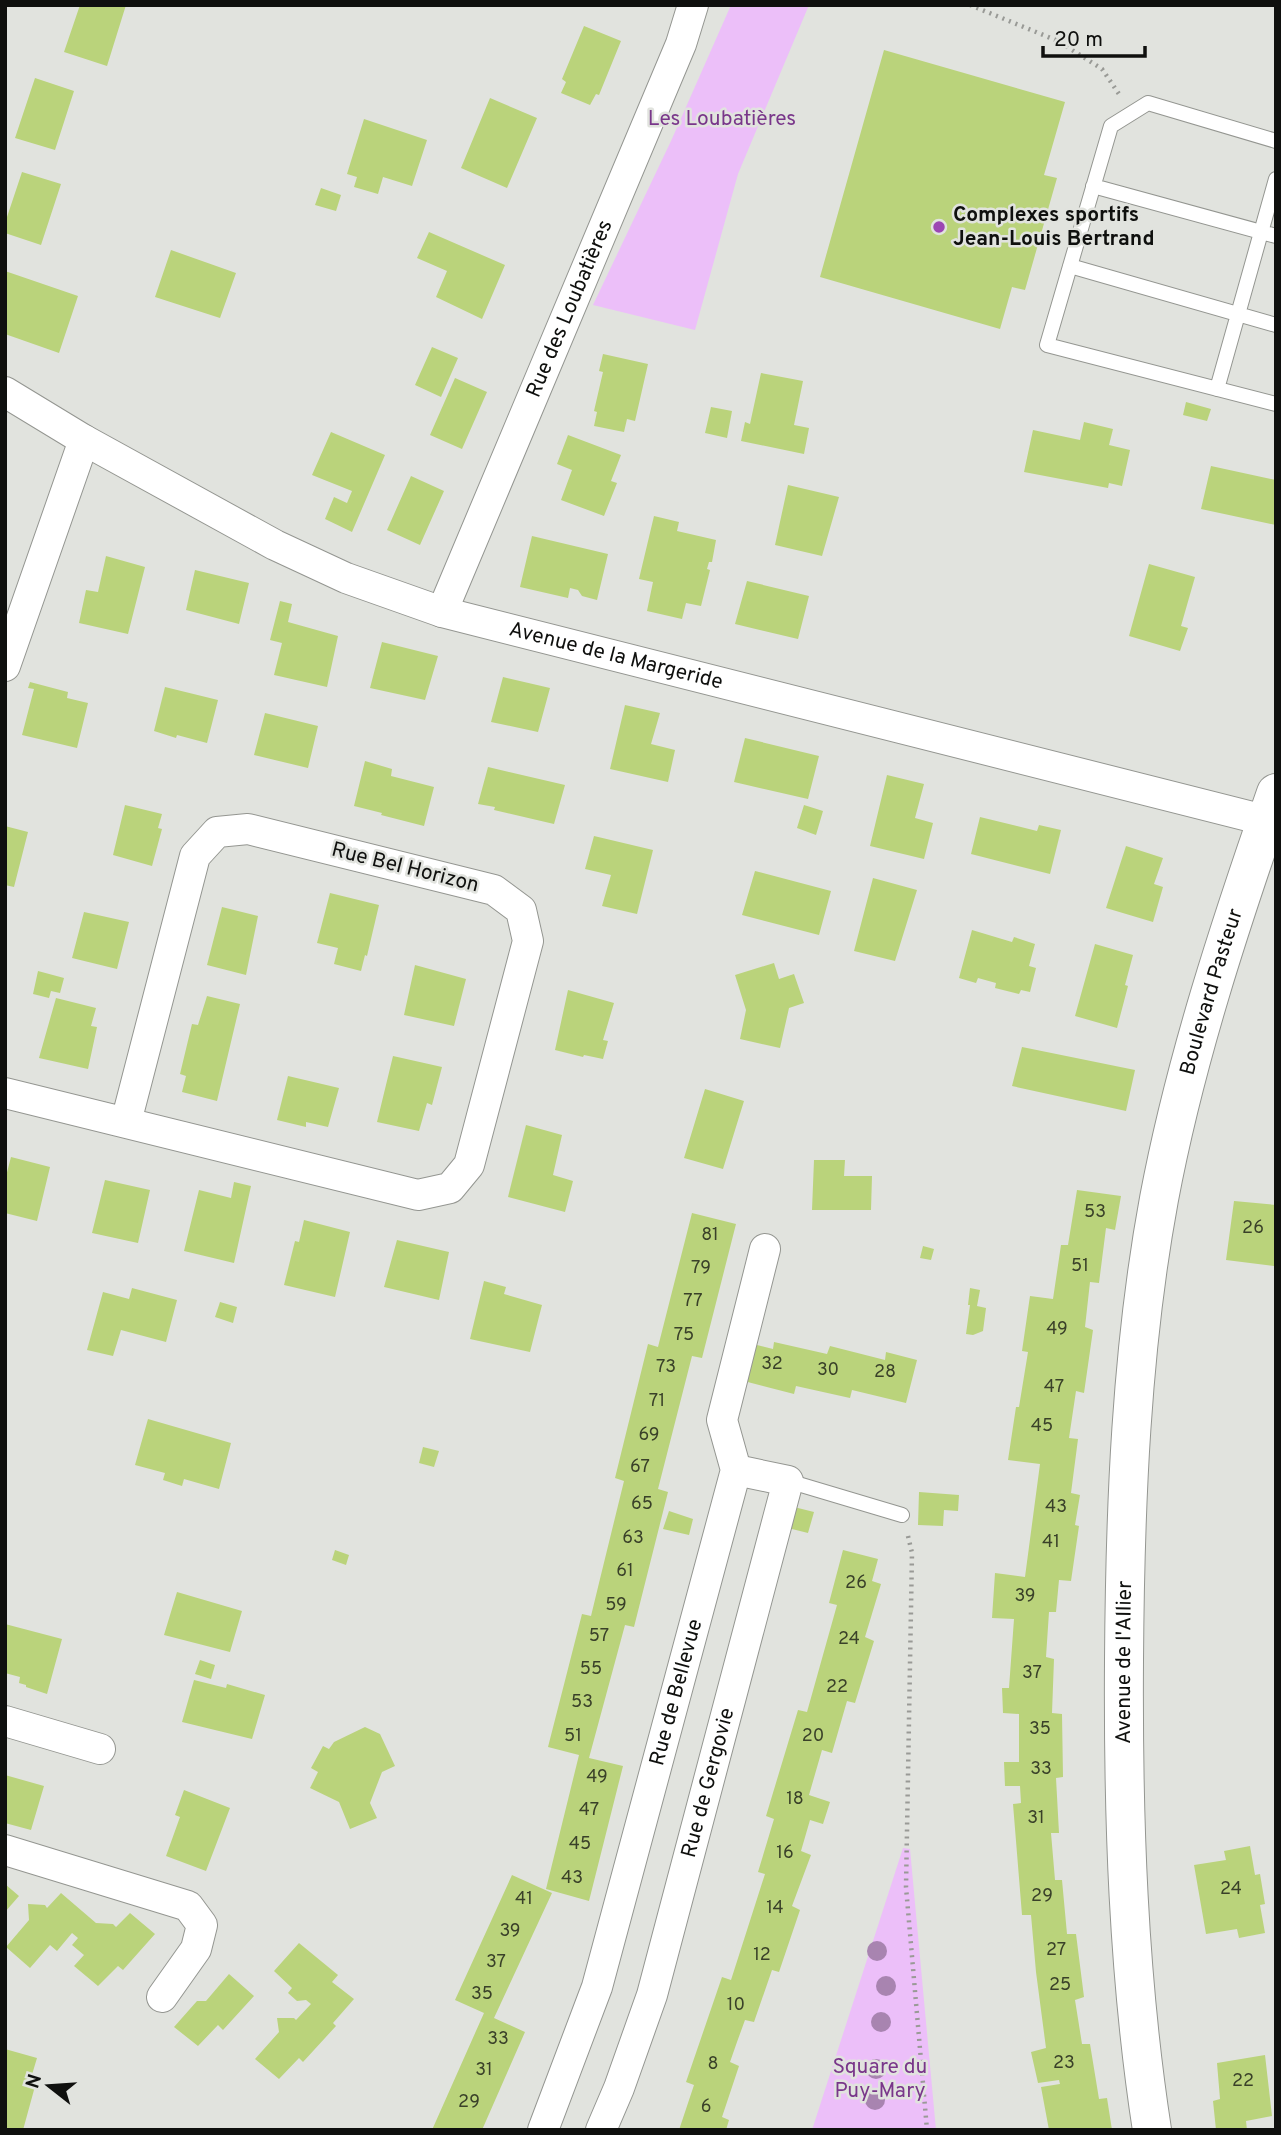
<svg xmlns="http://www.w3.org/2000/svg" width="1281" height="2135" font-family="Overpass,sans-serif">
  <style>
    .green { fill: #ecbff9 }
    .building { fill: #bad37b }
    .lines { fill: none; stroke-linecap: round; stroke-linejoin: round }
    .service-casing { stroke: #949691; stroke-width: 16 }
    .minor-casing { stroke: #949691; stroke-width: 32 }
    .secondary-casing { stroke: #949691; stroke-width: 40 }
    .path { stroke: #999a96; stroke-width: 4.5; stroke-dasharray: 2 5; stroke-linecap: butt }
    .service { stroke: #fff; stroke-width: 14 }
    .minor { stroke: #fff; stroke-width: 30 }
    .secondary { stroke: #fff; stroke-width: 38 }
    .tree { fill: #a884b0 }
    .poi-dot { fill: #9c46b3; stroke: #e1e3de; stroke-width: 2.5 }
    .labels { text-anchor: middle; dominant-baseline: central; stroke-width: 5; stroke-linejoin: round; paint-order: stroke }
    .number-label { font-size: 18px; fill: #3a4129 }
    .park-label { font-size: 21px; fill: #79368a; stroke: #e1e3de }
    .poi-label { font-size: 21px; font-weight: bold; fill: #0f100e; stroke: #e1e3de; text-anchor: start }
    .street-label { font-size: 21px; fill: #0f100e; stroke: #e1e3de }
  </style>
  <rect width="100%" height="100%" fill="#e1e3de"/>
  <path class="green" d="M731 5H809L738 174 695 330 593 305 671 141Z
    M903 1848 910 1849 936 2130H812Z"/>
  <path class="building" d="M80 5H126L107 66 64 52Z
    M584 26 621 41 599 95 596 94 590 105 561 93 566 82 562 79Z
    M884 50 1065 102 1044 175 1057 178 1025 290 1012 287 1000 329 820 277Z
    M35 78 74 91 55 150 15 138Z
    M490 98 537 118 507 188 461 168Z
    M364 119 427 140 412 186 383 177 378 194 354 187 357 177 347 174Z
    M22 172 61 184 41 245 5 233V223Z
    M321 188 341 195 336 211 315 205Z
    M429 232 505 265 482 319 436 297 447 271 417 258Z
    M171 250 236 273 220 318 155 297Z
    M5 271 78 296 59 353 5 334Z
    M432 347 458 358 441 397 415 385Z
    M603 354 648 364 635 421 627 419 624 432 594 426 597 412 594 411 603 372 599 371Z
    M761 373 803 381 794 425 809 428 804 454 741 441 745 422 750 424Z
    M455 378 487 392 462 449 430 435Z
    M1186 402 1211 409 1207 421 1183 415Z
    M711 407 732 411 727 438 705 433Z
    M1084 422 1113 429 1109 445 1130 450 1122 486 1109 483 1108 488 1024 472 1033 430 1080 440Z
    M331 432 385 455 352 532 325 519 334 497 347 503 352 491 312 475Z
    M568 435 621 455 611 481 617 483 604 516 561 500 572 470 557 464Z
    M1211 466 1276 480V525L1201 509Z
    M411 476 444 491 420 545 387 530Z
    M788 485 839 497 822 556 775 545Z
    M654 516 679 522 677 531 716 540 712 562H709L707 569 710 570 701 606 686 603 682 619 647 611 653 582 639 579Z
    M532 536 608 554 597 600 582 596 578 590 570 588 568 598 520 587Z
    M106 556 145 567 128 634 79 623 86 590 98 592Z
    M1149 564 1195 577 1181 626 1188 628 1180 651 1129 636Z
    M195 570 249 583 239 624 186 610Z
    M747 581 809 596 798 639 735 624Z
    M280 601 292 604 288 622 338 636 327 687 274 675 282 643 270 640Z
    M382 642 438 656 425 700 370 688Z
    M503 677 550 688 538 732 491 722Z
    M30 682 68 692 67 698 88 703 77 748 22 735 34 689 28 688Z
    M165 687 218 700 207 743 177 735 176 738 154 731Z
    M625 705 660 713 651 744 675 750 668 782 610 769Z
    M265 713 318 726 308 768 254 755Z
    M745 738 819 756 808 799 734 782Z
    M365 761 392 769 391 776 434 787 424 826 381 815 382 813 354 806Z
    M488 767 565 785 554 824 494 810 495 807 478 804Z
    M887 775 924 784 915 818 933 823 924 859 870 846Z
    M125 805 162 814 158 828 162 829 152 866 113 855Z
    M804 805 823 811 816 835 797 828Z
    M980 817 1037 831 1039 825 1061 830 1050 874 971 854Z
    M5 826 28 832 14 887 5 885Z
    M594 836 653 850 637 914 602 906 611 875 585 869Z
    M1126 846 1163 858 1154 884 1163 887 1153 922 1106 908Z
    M755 871 831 891 819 935 742 915Z
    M873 878 917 890 895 961 854 951Z
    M330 893 379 905 367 956 365 955 361 971 334 964 338 948 317 943Z
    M222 907 258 916 246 975 207 965Z
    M84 912 129 922 117 969 72 958Z
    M972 930 1012 942 1014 937 1035 944 1029 966 1036 968 1030 992 1021 990 1019 994 995 988 996 983 978 978 976 983 959 978Z
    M1095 944 1133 955 1125 985 1128 986 1117 1028 1075 1016Z
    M774 963 779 979 794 974 804 1003 789 1008 780 1048 740 1039 746 1010 735 975Z
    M415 965 466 979 454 1026 404 1015Z
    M38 971 64 978 60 993 51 991 49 998 33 994Z
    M568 990 614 1003 603 1040 608 1041 603 1059 584 1055 583 1057 555 1050Z
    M207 996 240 1004 217 1101 182 1092 186 1076 180 1074 192 1024 198 1025Z
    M56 998 96 1008 91 1026 97 1027 88 1069 39 1058Z
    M1022 1047 1135 1070 1126 1111 1012 1086Z
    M393 1056 442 1067 432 1105 427 1103 419 1131 377 1122Z
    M288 1076 339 1088 328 1127 306 1122V1127L277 1120Z
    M705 1089 744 1101 723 1169 684 1158Z
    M526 1125 562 1135 553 1175 573 1181 565 1212 508 1197Z
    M11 1157 50 1167 37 1221 5 1213V1180Z
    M814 1160H845L844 1176H872L871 1210H812Z
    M105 1180 150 1190 138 1243 92 1233Z
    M234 1182 251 1186 234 1263 184 1251 199 1190 231 1198Z
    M1077 1190 1121 1196 1115 1230 1106 1228 1099 1283 1090 1282 1085 1327 1093 1330 1084 1393 1076 1391 1069 1438 1078 1439 1071 1493 1080 1495 1075 1525 1079 1526 1071 1581 1059 1580 1056 1612H1049L1046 1657 1054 1659 1052 1713 1062 1714 1063 1777 1056 1778 1059 1833H1051L1055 1880H1062L1067 1934H1076L1084 1997 1075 2000 1082 2044H1090L1099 2099 1107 2098 1112 2130H1049L1041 2087 1060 2084 1059 2080 1038 2083 1031 2052 1046 2048 1036 1972 1031 1915H1022L1013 1804 1021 1803 1020 1786H1005L1004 1762H1019V1714L1003 1713 1002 1688H1009L1014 1619 992 1618 995 1573 1025 1577 1040 1464 1008 1460 1016 1407H1019L1028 1352 1022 1351 1030 1296 1053 1299 1061 1245H1068Z
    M1234 1201 1276 1205 1274 1266 1226 1260Z
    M692 1213 736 1224 702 1358 692 1356 658 1489 668 1492 634 1627 625 1625 589 1758 623 1766 589 1901 546 1889 579 1755 548 1747 582 1614 591 1616 599 1583 624 1481 615 1478 648 1344 658 1347Z
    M304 1220 350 1232 335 1297 284 1285 295 1241 299 1242Z
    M397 1240 449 1252 439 1300 384 1287Z
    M923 1246 934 1249 931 1260 920 1258Z
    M484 1281 506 1287 504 1294 542 1305 530 1352 470 1339Z
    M132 1288 177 1300 166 1342 121 1330 113 1356 87 1350 103 1292 129 1299Z
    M970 1288 980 1290 977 1306 986 1308 983 1331 973 1335 966 1334 970 1305H968Z
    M220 1302 237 1307 233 1323 215 1317Z
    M774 1342 827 1354 830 1346 885 1360 886 1352 917 1360 906 1403 852 1390 850 1398 796 1386 794 1394 740 1380 749 1343 773 1349Z
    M148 1419 231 1443 219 1489 184 1479 182 1486 163 1480 165 1473 135 1465Z
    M423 1447 439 1451 434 1467 419 1463Z
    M919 1492 959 1495 958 1511 944 1510 943 1526 918 1525Z
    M794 1507 814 1512 808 1533 788 1528Z
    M669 1511 693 1519 689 1535 663 1529Z
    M335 1550 349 1555 346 1565 332 1560Z
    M843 1550 878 1559 872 1581 881 1584 865 1637 874 1641 855 1703 847 1701 832 1753 822 1750 809 1795 830 1802 823 1824 810 1820 801 1851 811 1855 792 1906 800 1910 779 1972 772 1970 754 2022 745 2020 737 2042 730 2062 739 2066 722 2117 729 2120 726 2130H679L694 2085 686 2082 722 1977 731 1980 765 1874 758 1872 774 1819 766 1816 798 1710 807 1712 837 1605 829 1603Z
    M177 1592 242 1611 230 1652 164 1635Z
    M5 1624 62 1639 47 1694 26 1687V1685L19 1683 20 1677 5 1673Z
    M200 1660 215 1665 211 1679 195 1674Z
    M194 1680 226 1688 227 1684 265 1695 252 1739 182 1722Z
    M365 1727 380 1734 395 1766 382 1772 370 1803 377 1818 350 1829 339 1802 310 1788 318 1772 311 1768 323 1746 329 1749 334 1742Z
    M5 1775 44 1786 31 1830 5 1823Z
    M184 1790 230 1808 206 1871 166 1856 180 1817 175 1815Z
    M1250 1846 1255 1875 1260 1874 1265 1904 1260 1905 1265 1933 1239 1938 1237 1929 1206 1934 1194 1865 1226 1860 1224 1851Z
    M512 1875 552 1893 494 2018 525 2032 482 2130H432L484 2013 455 2000Z
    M5 1884 19 1896 5 1912Z
    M61 1893 96 1923 113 1924 116 1927 130 1913 155 1934 123 1970 118 1966 98 1986 74 1966 84 1955 72 1945 78 1938 72 1933 57 1951 50 1945 30 1968 6 1947 29 1920 28 1904 45 1905 47 1908Z
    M299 1943 338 1975 332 1982 354 1999 333 2023 336 2026 303 2062 299 2058 279 2079 255 2059 279 2032 277 2018H294L296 2020 311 2004 306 2000 297 2001 288 1993 292 1988 274 1971Z
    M229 1974 254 1996 223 2030 218 2025 198 2046 174 2027 197 2001H206Z
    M5 2049 37 2058 31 2078 37 2079 23 2130H5Z
    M1265 2055 1272 2116 1246 2121 1247 2130H1216L1213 2101 1220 2099 1217 2063Z"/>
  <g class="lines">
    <g class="service-casing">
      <path id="service" d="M1276 141 1148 103 1111 126 1047 345 1276 404
        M1093 186 1276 236
        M1070 266 1276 325
        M1217 389 1276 179
        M788 1481 902 1515"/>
    </g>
    <g class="minor-casing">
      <g id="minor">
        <path id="s1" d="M5 392 84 440 275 545 346 578 442 612 1276 823"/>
        <path id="s2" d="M442 612 681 44 693 5"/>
        <path d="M5 666 84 440"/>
        <path d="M5 1093 418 1195 450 1188 469 1165 528 941 521 910 494 890 248 829 217 832 195 856 126 1122"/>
        <path d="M5 1721 100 1749"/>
        <path d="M5 1850 188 1906 202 1925 196 1949 162 1997"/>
        <path id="s3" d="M543 2130 597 1987 736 1470 722 1420 765 1249"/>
        <path id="s4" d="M601 2130 619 2088 652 1995 788 1481 736 1470"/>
      </g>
    </g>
    <g class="secondary-casing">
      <g id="secondary">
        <path id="s5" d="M1152 2130C1128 1975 1123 1817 1124 1661 1125 1507 1131 1350 1159 1199 1185 1061 1230 925 1276 793"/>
      </g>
    </g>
    <path class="path" d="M970 5 1058 41 1102 69 1119 94
      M1274 718H1276
      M908 1536 912 1553 906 1887 927 2130"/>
    <use href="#service" class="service"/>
    <use href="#minor" class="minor"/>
    <use href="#secondary" class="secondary"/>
  </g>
  <g class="tree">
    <circle cx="877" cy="1951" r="10"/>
    <circle cx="886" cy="1986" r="10"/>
    <circle cx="881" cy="2022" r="10"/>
    <circle cx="876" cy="2069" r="10"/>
    <circle cx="875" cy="2100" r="10"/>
  </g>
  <circle class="poi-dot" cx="939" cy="227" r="7"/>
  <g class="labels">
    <g class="number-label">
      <text x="1095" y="1212">53</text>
      <text x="1253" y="1228">26</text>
      <text x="710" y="1235">81</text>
      <text x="1080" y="1266">51</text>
      <text x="701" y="1268">79</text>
      <text x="693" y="1301">77</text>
      <text x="1057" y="1329">49</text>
      <text x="684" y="1335">75</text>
      <text x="772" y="1364">32</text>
      <text x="666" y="1367">73</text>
      <text x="828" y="1370">30</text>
      <text x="885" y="1372">28</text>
      <text x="1054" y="1387">47</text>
      <text x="657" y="1401">71</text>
      <text x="1042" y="1426">45</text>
      <text x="649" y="1435">69</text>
      <text x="640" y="1467">67</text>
      <text x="642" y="1504">65</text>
      <text x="1056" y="1507">43</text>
      <text x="633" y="1538">63</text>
      <text x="1051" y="1542">41</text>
      <text x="625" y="1571">61</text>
      <text x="856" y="1583">26</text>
      <text x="1025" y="1596">39</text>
      <text x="616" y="1605">59</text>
      <text x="599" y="1636">57</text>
      <text x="849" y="1639">24</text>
      <text x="591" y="1669">55</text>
      <text x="1032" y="1673">37</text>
      <text x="837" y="1687">22</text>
      <text x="582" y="1702">53</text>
      <text x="1040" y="1729">35</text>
      <text x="573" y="1736">51</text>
      <text x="813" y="1736">20</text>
      <text x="1041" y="1769">33</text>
      <text x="597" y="1777">49</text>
      <text x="795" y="1799">18</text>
      <text x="589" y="1810">47</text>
      <text x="1036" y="1818">31</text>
      <text x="580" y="1844">45</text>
      <text x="785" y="1853">16</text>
      <text x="572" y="1878">43</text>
      <text x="1231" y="1889">24</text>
      <text x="1042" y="1896">29</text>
      <text x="524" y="1899">41</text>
      <text x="775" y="1908">14</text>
      <text x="510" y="1931">39</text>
      <text x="1056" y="1950">27</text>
      <text x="762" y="1955">12</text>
      <text x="496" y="1962">37</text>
      <text x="1060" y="1985">25</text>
      <text x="482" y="1994">35</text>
      <text x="736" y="2005">10</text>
      <text x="498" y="2039">33</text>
      <text x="1064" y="2063">23</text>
      <text x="713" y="2064">8</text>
      <text x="484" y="2070">31</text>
      <text x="1243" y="2081">22</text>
      <text x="469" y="2102">29</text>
      <text x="706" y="2107">6</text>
    </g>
    <g class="park-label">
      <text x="722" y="119">Les Loubatières</text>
      <text x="880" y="2067">Square du<tspan x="880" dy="24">Puy-Mary</tspan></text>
    </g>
    <g class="poi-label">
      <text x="953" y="215">Complexes sportifs<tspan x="953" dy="24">Jean-Louis Bertrand</tspan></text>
    </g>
    <g class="street-label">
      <text stroke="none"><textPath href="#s2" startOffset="329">Rue des Loubatières</textPath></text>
      <text stroke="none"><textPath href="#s1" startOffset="670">Avenue de la Margeride</textPath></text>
      <text transform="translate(405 868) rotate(14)">Rue Bel Horizon</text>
      <text stroke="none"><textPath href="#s5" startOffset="1148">Boulevard Pasteur</textPath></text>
      <text stroke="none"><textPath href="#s5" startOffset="469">Avenue de l'Allier</textPath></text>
      <text stroke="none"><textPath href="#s3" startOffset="458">Rue de Bellevue</textPath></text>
      <text stroke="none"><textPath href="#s4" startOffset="364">Rue de Gergovie</textPath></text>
    </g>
  </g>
  <rect width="1281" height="2135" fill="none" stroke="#0f100e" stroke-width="14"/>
  <g transform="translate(49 2086) rotate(287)" stroke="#e1e3de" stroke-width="5" paint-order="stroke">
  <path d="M0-5L12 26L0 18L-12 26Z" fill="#0f100e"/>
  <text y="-10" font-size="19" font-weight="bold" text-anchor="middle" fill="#0f100e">N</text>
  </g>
  <path d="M1043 46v10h102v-10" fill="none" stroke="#0f100e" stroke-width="3.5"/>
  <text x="1054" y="46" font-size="21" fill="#0f100e" stroke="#e1e3de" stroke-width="5" paint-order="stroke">20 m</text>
</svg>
